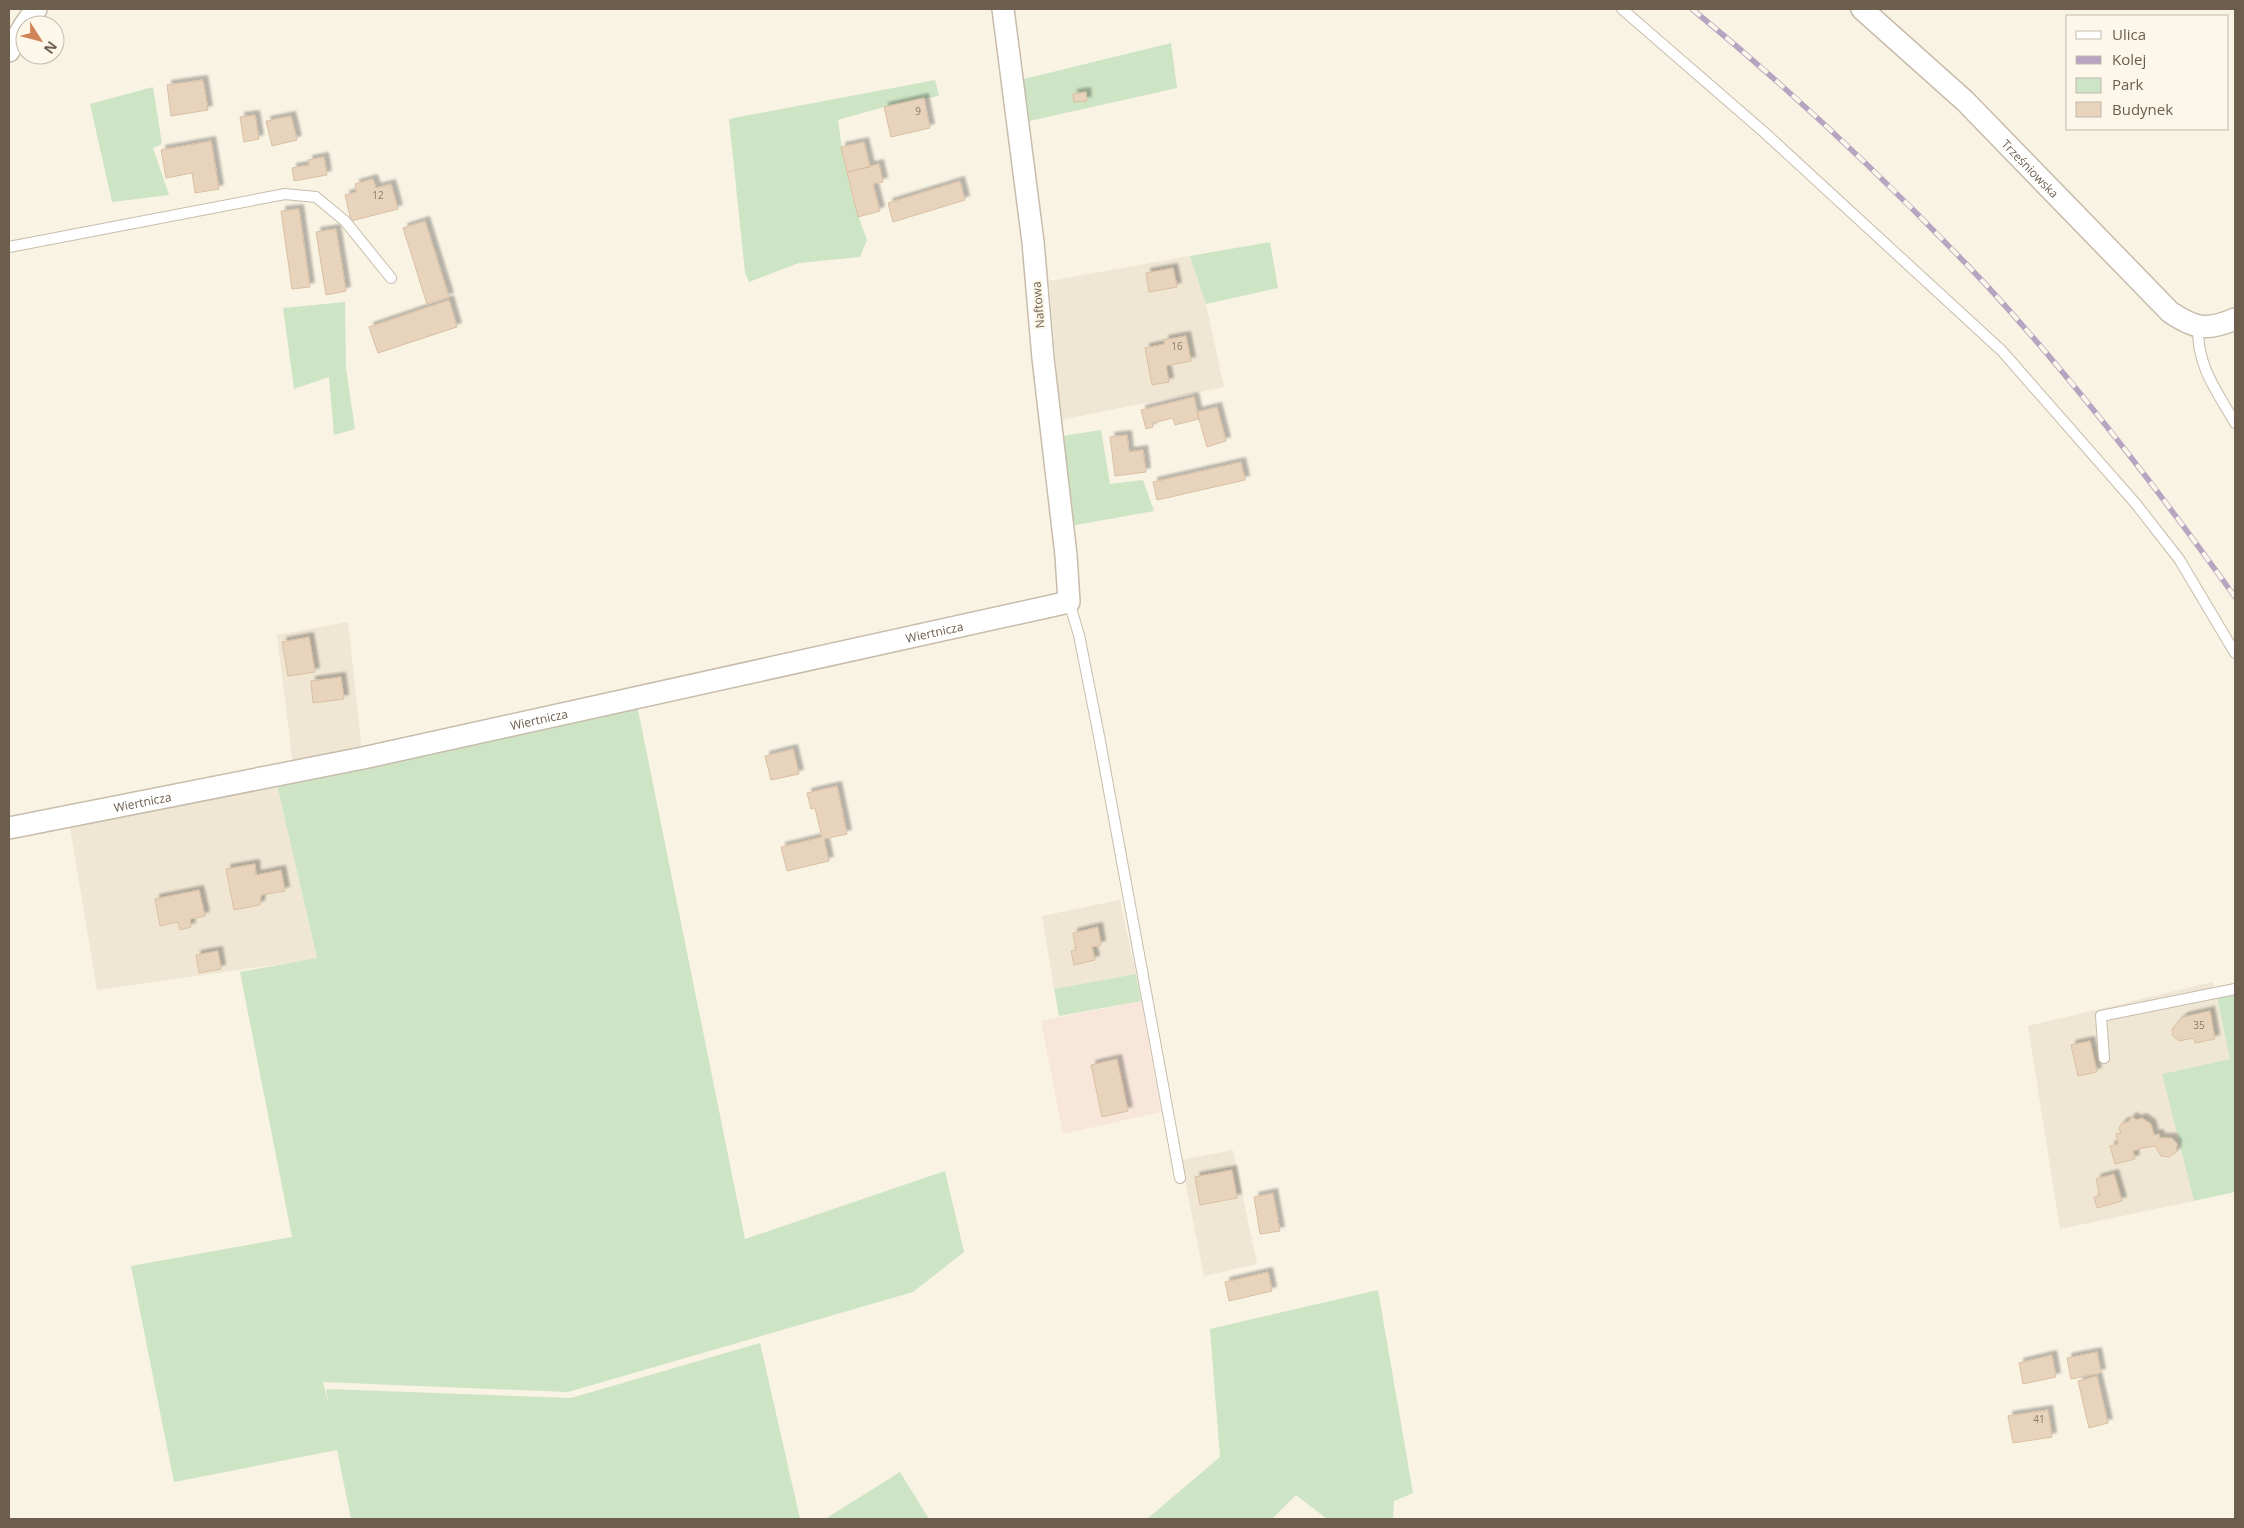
<svg xmlns="http://www.w3.org/2000/svg" width="2244" height="1528" font-family="'Open Sans',sans-serif">
  <style>
    .residential { fill: #efe6d3 }
    .commercial { fill: #f7e6d9 }
    .green { fill: #cde4c5 }
    .building { fill: #e8d4bd; stroke: #dabfa2; filter: url(#shadow) }
    .lines { fill: none; stroke-linecap: round; stroke-linejoin: round }
    .service-casing { stroke: #c8bcac; stroke-width: 12 }
    .minor-casing { stroke: #c8bcac; stroke-width: 24 }
    .service { stroke: #fff; stroke-width: 10 }
    .minor { stroke: #fff; stroke-width: 21 }
    .rail-casing { stroke: #b7a4c0; stroke-width: 5.5 }
    .rail { stroke: #fcf7e9; stroke-width: 4; stroke-dasharray: 11; stroke-linecap: butt }
    .labels { text-anchor: middle; dominant-baseline: central; stroke-width: 4; stroke-linejoin: round; paint-order: stroke }
    .number-label { font-size: 10px; fill: #8c7b69 }
    .street-label { font-size: 12px; fill: #6d5d4d; stroke: #fcf7e9 }
  </style>
  <defs>
    <filter id="shadow"><feDropShadow dx="4.5" dy="-4.5" stdDeviation="1" flood-color="#0004"/></filter>
  </defs>
  <rect width="100%" height="100%" fill="#f9f3e4"/>
  <path class="residential" d="M1190 256 1206 304 1224 387 1061 420 1049 281Z
    M348 622 362 751 293 765 277 635Z
    M277 785 317 959 97 990 70 828Z
    M1120 900 1136 974 1054 989 1042 916Z
    M2213 982 2230 1059 2162 1074 2194 1201 2060 1229 2028 1026Z
    M1233 1150 1257 1264 1204 1276 1181 1160Z"/>
  <path class="commercial" d="M1141 1001 1161 1112 1063 1134 1041 1021Z"/>
  <path class="green" d="M1171 43 1177 88 1025 122 1016 81Z
    M935 80 939 96 884 107 838 120C843 161 852 202 867 240L860 257 799 263 749 282 745 273 729 119Z
    M153 87 162 144 153 148 169 195 112 202 90 104Z
    M1270 242 1278 288 1206 304 1190 256Z
    M345 302 346 369 355 429 334 435 329 377 294 389 283 308Z
    M1101 430 1110 484 1143 480 1154 511 1070 526 1056 437Z
    M637 705 745 1239 945 1171 964 1252 913 1292 568 1392 323 1382 329 1407 326 1389 571 1398 760 1343 800 1519H351L337 1450 174 1482 131 1266 292 1237 240 972 317 958 277 785Z
    M1136 974 1141 1001 1059 1016 1054 989Z
    M2235 994V1192L2194 1201 2162 1074 2230 1059 2217 998Z
    M1378 1290 1413 1493 1394 1501 1393 1519H1327L1296 1495 1272 1519H1147L1220 1457 1210 1329Z
    M900 1472 929 1519H825Z"/>
  <path class="building" d="M203 80 208 110 171 116 167 85Z
    M1086 92 1087 101 1074 102 1073 94Z
    M924 98 930 128 891 137 884 107Z
    M255 115 259 139 244 142 240 117Z
    M291 116 297 140 272 146 266 121Z
    M211 141 219 189 195 193 192 173 166 178 161 150Z
    M864 142 870 167 847 172 841 147Z
    M324 157 327 175 294 181 292 168 309 165 308 160Z
    M879 164 883 182 873 184 880 211 858 217 847 172Z
    M373 179 376 188 391 184 398 209 351 221 345 195 357 192 355 184Z
    M960 181 965 200 893 222 888 203Z
    M299 209 310 287 292 289 281 211Z
    M425 221 449 297 427 304 403 228Z
    M336 229 346 291 326 295 316 232Z
    M1173 268 1177 287 1149 292 1146 273Z
    M449 300 457 327 378 353 369 327Z
    M1186 336 1191 361 1166 366 1169 382 1152 385 1145 348 1165 344 1164 340Z
    M1194 397 1199 419 1175 425 1173 418 1152 423 1153 427 1146 429 1141 410Z
    M1217 407 1226 441 1207 447 1197 412Z
    M1127 435 1129 452 1143 450 1146 472 1115 476 1110 437Z
    M1241 462 1245 480 1157 500 1153 482Z
    M309 637 315 672 288 676 282 642Z
    M341 677 344 699 313 703 311 681Z
    M793 749 799 774 771 780 765 756Z
    M837 786 847 834 824 839 829 861 787 871 781 847 822 837 815 808 811 809 807 793Z
    M255 864 256 875 281 870 285 891 261 895 260 905 234 910 226 869Z
    M199 890 205 916 190 919 191 927 180 930 178 922 160 926 155 899Z
    M1098 927 1101 945 1092 947 1095 960 1074 965 1071 951 1076 950 1073 933Z
    M218 951 221 969 199 973 196 955Z
    M2210 1011 2215 1039 2195 1043 2194 1038 2179 1041 2173 1036 2172 1029 2183 1017Z
    M2090 1041 2097 1072 2078 1076 2071 1045Z
    M1117 1059 1128 1111 1102 1117 1091 1065Z
    M2132 1117 2137 1120 2142 1118 2151 1124 2154 1135 2159 1134 2160 1138H2172L2177 1144 2176 1152 2169 1157 2161 1156 2155 1146 2143 1148 2133 1151 2135 1159 2115 1164 2110 1146 2118 1144 2116 1134 2121 1133 2119 1128 2122 1123 2128 1122Z
    M1232 1170 1237 1198 1200 1205 1195 1177Z
    M2114 1174 2122 1201 2097 1208 2094 1197 2100 1196 2096 1179Z
    M1273 1193 1280 1231 1260 1234 1254 1197Z
    M1268 1272 1272 1291 1229 1301 1225 1282Z
    M2097 1352 2101 1373 2071 1379 2067 1358Z
    M2052 1355 2056 1377 2023 1384 2019 1363Z
    M2097 1376 2108 1423 2089 1428 2078 1381Z
    M2048 1410 2052 1437 2013 1443 2008 1416Z"/>
  <g class="lines">
    <g class="service-casing">
      <path id="service" d="M1622 9 1765 133 2002 351 2136 504 2179 559 2235 653
        M9 247 285 194 316 197 345 221 391 278
        M2198 327C2197 366 2216 390 2235 423
        M1069 602 1079 635 1099 736 1180 1178
        M2104 1058 2101 1016 2235 989"/>
    </g>
    <g class="minor-casing">
      <g id="minor">
        <path id="s1" d="M1862 9 1965 101 2170 312C2195 329 2207 331 2235 319"/>
        <path d="M25 25 36 9"/>
        <path d="M9 51 25 25"/>
        <path id="s2" d="M9 828 363 758 1069 602 1066 555 1043 358 1033 242 1003 9"/>
      </g>
    </g>
    <use href="#service" class="service"/>
    <use href="#minor" class="minor"/>
    <g class="rail-casing">
      <path id="rail" d="M1692 9C1797 95 1896 189 1989 288 2078 385 2159 491 2235 597"/>
    </g>
    <use href="#rail" class="rail"/>
  </g>
  <g class="labels">
    <g class="number-label">
      <text x="918" y="111">9</text>
      <text x="378" y="195">12</text>
      <text x="1177" y="346">16</text>
      <text x="2199" y="1025">35</text>
      <text x="2039" y="1419">41</text>
    </g>
    <g class="street-label">
      <text stroke="none"><textPath href="#s1" startOffset="232">Trześniowska</textPath></text>
      <text transform="translate(1038 305) rotate(-95)">Naftowa</text>
      <text stroke="none"><textPath href="#s2" startOffset="946">Wiertnicza</textPath></text>
      <text stroke="none"><textPath href="#s2" startOffset="541">Wiertnicza</textPath></text>
      <text stroke="none"><textPath href="#s2" startOffset="136">Wiertnicza</textPath></text>
    </g>
  </g>
  <rect width="2244" height="1528" fill="none" stroke="#6d5d4d" stroke-width="20"/>
  <rect x="2066" y="15" width="162" height="115" fill="#fcf7e9" stroke="#c3b9ab"/>
  <rect x="2076" y="31" width="25" height="8" fill="#ffffff" stroke="#c3b9ab"/>
  <text x="2112" y="40" font-size="15" fill="#6d5d4d">Ulica</text>
  <rect x="2076" y="56" width="25" height="8" fill="#b7a4c0" stroke="#c3b9ab"/>
  <text x="2112" y="65" font-size="15" fill="#6d5d4d">Kolej</text>
  <rect x="2076" y="78" width="25" height="15" fill="#cde4c5" stroke="#c3b9ab"/>
  <text x="2112" y="90" font-size="15" fill="#6d5d4d">Park</text>
  <rect x="2076" y="102" width="25" height="15" fill="#e8d4bd" stroke="#c3b9ab"/>
  <text x="2112" y="115" font-size="15" fill="#6d5d4d">Budynek</text>
  <g transform="translate(40 40) rotate(126)"><circle r="24" fill="#fcf7e9" stroke="#c3b9ab"/>
  <path d="M0-4L9 19L0 12L-9 19Z" fill="#d28459"/>
  <text y="-8" font-size="14" font-weight="bold" text-anchor="middle" fill="#6d5d4d">N</text>
  </g>
</svg>
